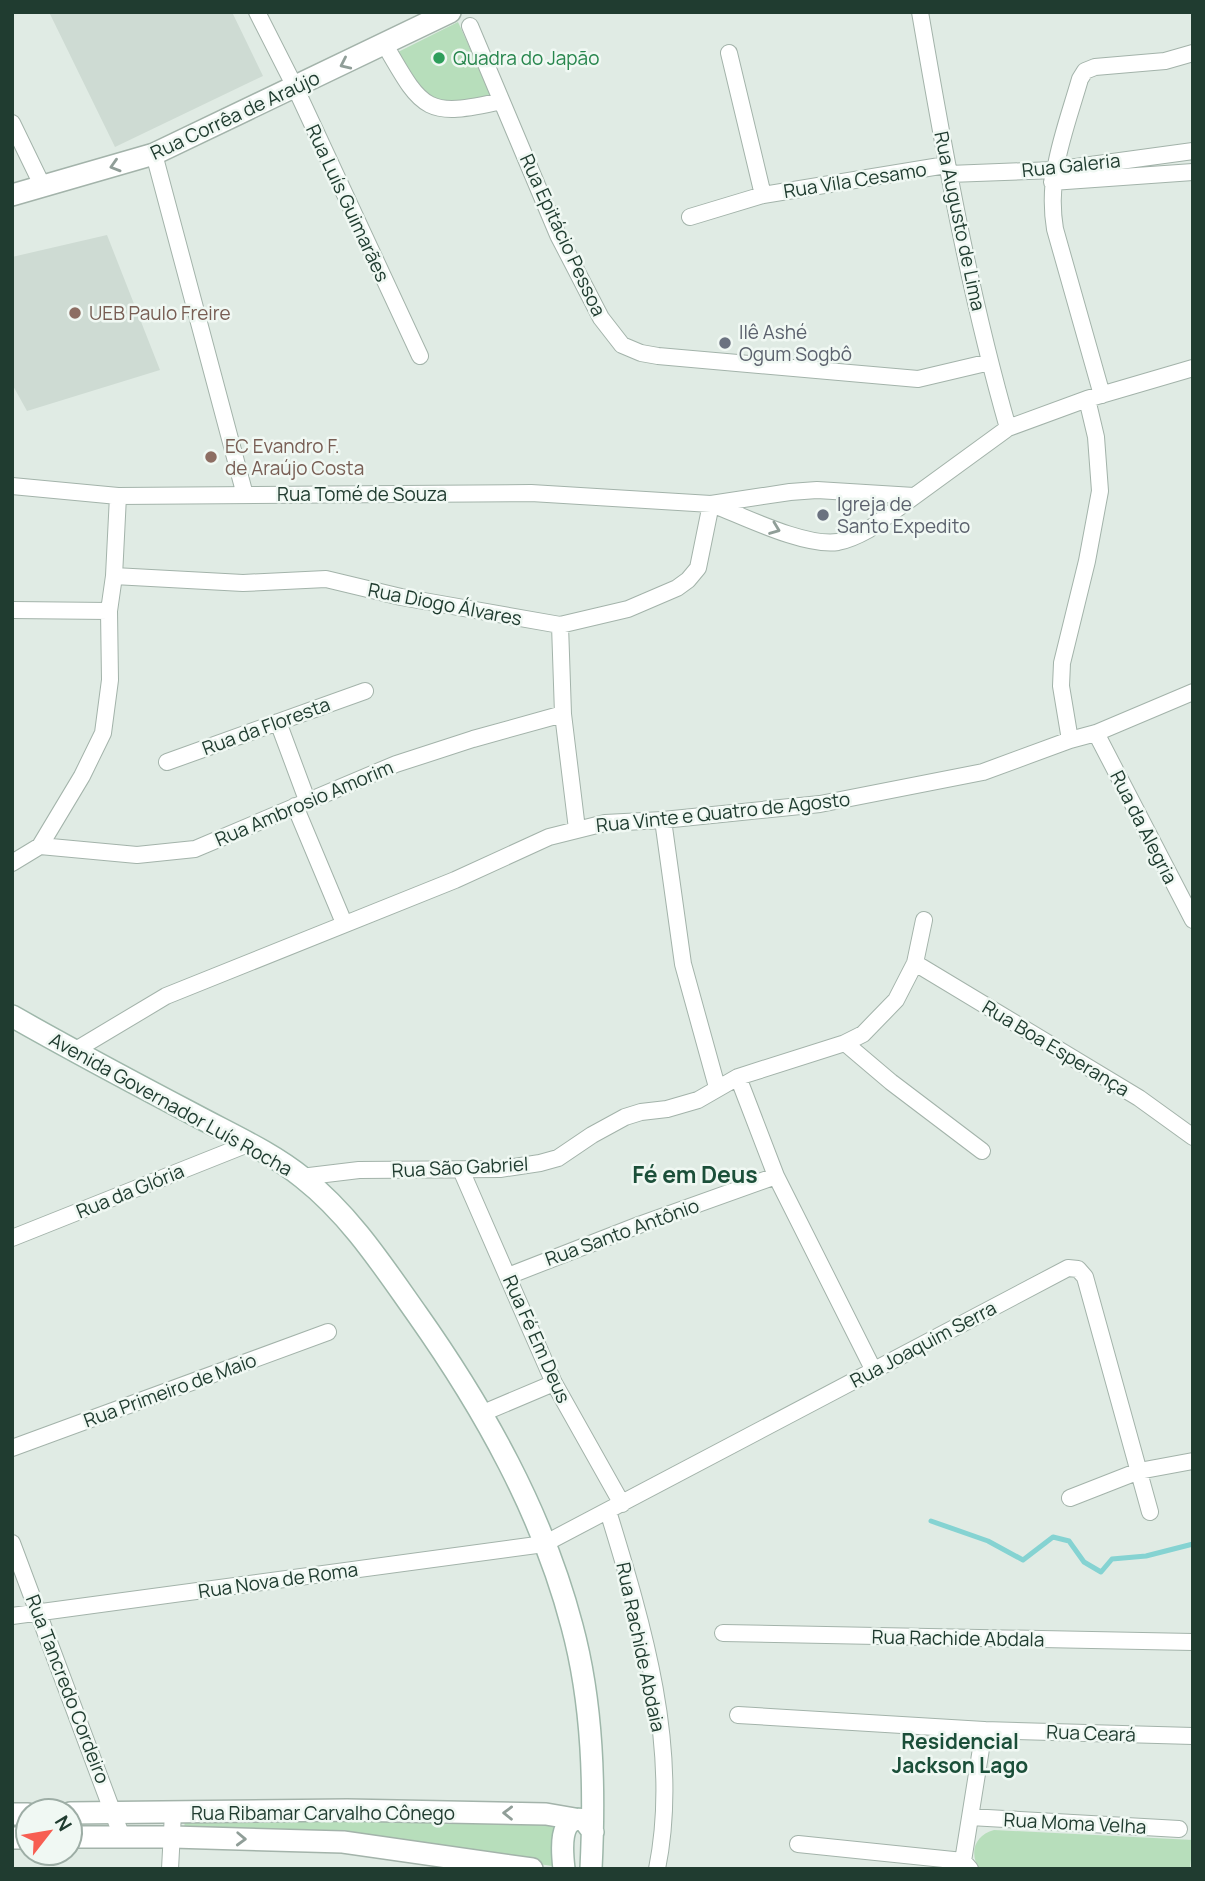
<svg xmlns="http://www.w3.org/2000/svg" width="1205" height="1881" font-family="Manrope,sans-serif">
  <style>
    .built { fill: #cedbd3 }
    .green { fill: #b7debb }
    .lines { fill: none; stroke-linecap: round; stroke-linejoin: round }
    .stream { stroke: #85d3d2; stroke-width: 5 }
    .minor-casing { stroke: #a3b3aa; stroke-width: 18 }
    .tertiary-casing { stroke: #a3b3aa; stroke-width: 24 }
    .secondary-casing { stroke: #9eb7aa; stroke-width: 24 }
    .minor { stroke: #fff; stroke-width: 16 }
    .tertiary { stroke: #fff; stroke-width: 21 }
    .secondary { stroke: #fff; stroke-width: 21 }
    .oneway { stroke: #909e98 }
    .leisure-dot { fill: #2e9e5b; stroke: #f0f8f3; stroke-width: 2.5 }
    .education-dot { fill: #8d6e63; stroke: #f0f8f3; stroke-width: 2.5 }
    .worship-dot { fill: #6b7280; stroke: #f0f8f3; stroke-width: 2.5 }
    .labels { text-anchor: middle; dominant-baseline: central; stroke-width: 5; stroke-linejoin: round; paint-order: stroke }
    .leisure-label { font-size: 19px; fill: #27864d; stroke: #f0f8f3; text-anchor: start }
    .street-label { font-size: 19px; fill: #203c30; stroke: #f0f8f3 }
    .education-label { font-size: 19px; fill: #785e54; stroke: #f0f8f3; text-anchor: start }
    .worship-label { font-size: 19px; fill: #5b616d; stroke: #f0f8f3; text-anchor: start }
    .neighbourhood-label { font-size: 21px; font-weight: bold; fill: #1b4f39; stroke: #f0f8f3 }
    .quarter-label { font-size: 23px; font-weight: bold; fill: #1b4f39; stroke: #f0f8f3 }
  </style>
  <rect width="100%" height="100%" fill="#e0ebe4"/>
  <path class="built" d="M49 12H232L263 76 115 147Z
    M107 235 160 370 27 411 12 384V257Z"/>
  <path class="green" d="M458 22 492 96 464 104 428 98 396 53Z
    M556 1819 552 1866 345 1834 184 1829 185 1820Z
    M994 1830 1193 1840 1190 1869H979C969 1852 975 1835 994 1830Z"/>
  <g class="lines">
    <path class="stream" d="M931 1521 988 1541 1023 1560 1053 1537 1069 1541 1084 1562 1101 1572 1112 1559 1146 1556 1193 1544"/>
    <g class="minor-casing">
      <path id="minor" d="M257 12 295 87 420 356
        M920 12C944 152 969 292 1008 428
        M470 26 558 235 601 318 622 345 641 353 658 356 918 379 990 362
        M385 45C422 109 425 119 501 101
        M729 53 763 195
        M12 123 43 187
        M154 154 245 495
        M949 174 1054 170 1193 151
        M1052 182 1193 172
        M690 217 763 195 946 165
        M1102 395 1055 229C1046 175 1065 131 1080 79L1085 71 1095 67 1165 61 1193 53
        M12 486 118 496 531 493 711 504 790 492 817 490 914 496
        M714 505C745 517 805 547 838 542 849 540 859 535 868 530L1008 428 1087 399 1193 368
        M114 576 243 583 326 579 401 597 560 625 628 609 677 588 688 580 698 568 711 504
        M12 610 109 611
        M560 625 563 714 577 829
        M278 722 307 800
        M1096 733 1193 920
        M1070 740 1061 686 1062 663 1087 561 1100 491 1096 437 1087 399
        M167 762 365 691
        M295 806 344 923
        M663 820 683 964 717 1087
        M40 846 137 855 195 849 396 764 473 739 563 714
        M12 863 40 846 82 776 103 733 110 680 109 611 114 576 118 496
        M915 963 1139 1098 1193 1137
        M845 1043 891 1082 982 1151
        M74 1051 166 996 455 880 549 837 605 823 663 820 820 804 983 772 1070 740 1096 733 1193 692
        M738 1077 776 1176 874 1371
        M461 1170 554 1383 622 1504
        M301 1177 359 1170 500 1169 540 1163 558 1158 592 1135 625 1117 641 1112 667 1109 698 1100 738 1077 845 1043 863 1034 896 1000 915 963 924 920
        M12 1238 248 1144
        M508 1276 639 1225 776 1176
        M483 1413 554 1383
        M12 1448 328 1332
        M1070 1498 1139 1471 1193 1461
        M608 1511C643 1625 681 1750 657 1869
        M12 1543 122 1837
        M12 1616 544 1544 1068 1268 1078 1269 1085 1277 1150 1512
        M723 1633 1193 1642
        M738 1715 984 1730 1193 1736
        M970 1817 1179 1829
        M798 1844 963 1861 970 1869
        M963 1861 984 1730
        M170 1869 173 1813"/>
    </g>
    <g class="tertiary-casing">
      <path id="tertiary" d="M12 195 154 154 450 12
        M70 1813 347 1810 546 1814 575 1819
        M12 1814H28
        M70 1837H173L343 1842 532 1869
        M12 1838H28"/>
    </g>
    <g class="secondary-casing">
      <path id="secondary" d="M12 1016C72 1050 132 1082 193 1114 230 1134 271 1152 303 1178 350 1215 383 1266 417 1314 484 1409 542 1512 572 1626 593 1704 595 1788 591 1869
        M564 1869C562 1852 558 1814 584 1820L593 1832"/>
    </g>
    <use href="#minor" class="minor"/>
    <use href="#tertiary" class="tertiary"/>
    <use href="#secondary" class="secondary"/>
  </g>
  <defs><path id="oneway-chevron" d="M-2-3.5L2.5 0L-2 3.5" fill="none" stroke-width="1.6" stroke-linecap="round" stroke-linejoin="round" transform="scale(1.75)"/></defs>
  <g class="oneway">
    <use href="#oneway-chevron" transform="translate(345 64) rotate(155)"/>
    <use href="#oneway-chevron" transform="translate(115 166) rotate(163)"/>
    <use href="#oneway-chevron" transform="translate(775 529) rotate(21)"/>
    <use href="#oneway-chevron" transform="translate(508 1813) rotate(-179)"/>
    <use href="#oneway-chevron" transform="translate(241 1839) rotate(2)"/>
  </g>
  <circle class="leisure-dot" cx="439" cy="58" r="7"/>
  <g class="education-dot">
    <circle cx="75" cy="313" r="7"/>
    <circle cx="211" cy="457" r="7"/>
  </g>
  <g class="worship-dot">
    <circle cx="725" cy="343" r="7"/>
    <circle cx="823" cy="515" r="7"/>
  </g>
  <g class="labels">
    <g class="leisure-label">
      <text x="453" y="58">Quadra do Japão</text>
    </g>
    <g class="street-label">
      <text transform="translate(235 115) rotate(-25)">Rua Corrêa de Araújo</text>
      <text transform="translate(1071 165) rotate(-6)">Rua Galeria</text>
      <text transform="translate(855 180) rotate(-9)">Rua Vila Cesamo</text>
      <text transform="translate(348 203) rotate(65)">Rua Luís Guimarães</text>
      <text transform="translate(960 221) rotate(78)">Rua Augusto de Lima</text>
      <text transform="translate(563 235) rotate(65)">Rua Epitácio Pessoa</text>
      <text x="362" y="494">Rua Tomé de Souza</text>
      <text transform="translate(445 604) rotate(11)">Rua Diogo Álvares</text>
      <text transform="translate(266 726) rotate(-20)">Rua da Floresta</text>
      <text transform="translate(304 803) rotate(-23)">Rua Ambrosio Amorim</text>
      <text transform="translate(723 812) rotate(-6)">Rua Vinte e Quatro de Agosto</text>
      <text transform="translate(1144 827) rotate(63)">Rua da Alegria</text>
      <text transform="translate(1056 1048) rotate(31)">Rua Boa Esperança</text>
      <text transform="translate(171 1104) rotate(29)">Avenida Governador Luís Rocha</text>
      <text transform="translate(460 1167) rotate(-3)">Rua São Gabriel</text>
      <text transform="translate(130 1191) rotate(-22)">Rua da Glória</text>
      <text transform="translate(622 1232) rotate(-20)">Rua Santo Antônio</text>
      <text transform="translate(537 1339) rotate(66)">Rua Fé Em Deus</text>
      <text transform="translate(923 1344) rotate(-28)">Rua Joaquim Serra</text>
      <text transform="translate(170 1390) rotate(-20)">Rua Primeiro de Maio</text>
      <text transform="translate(278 1580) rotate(-8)">Rua Nova de Roma</text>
      <text transform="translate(958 1638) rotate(1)">Rua Rachide Abdala</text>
      <text transform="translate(641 1647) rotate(78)">Rua Rachide Abdaia</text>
      <text transform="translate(68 1689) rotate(69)">Rua Tancredo Cordeiro</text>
      <text transform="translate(1091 1733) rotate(2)">Rua Ceará</text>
      <text x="323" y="1813">Rua Ribamar Carvalho Cônego</text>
      <text transform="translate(1075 1823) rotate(3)">Rua Moma Velha</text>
    </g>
    <g class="education-label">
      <text x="89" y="313">UEB Paulo Freire</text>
      <text x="225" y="446">EC Evandro F.<tspan x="225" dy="22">de Araújo Costa</tspan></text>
    </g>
    <g class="worship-label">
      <text x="739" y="332">Ilê Ashé<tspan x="739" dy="22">Ogum Sogbô</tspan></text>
      <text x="837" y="504">Igreja de<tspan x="837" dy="22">Santo Expedito</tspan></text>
    </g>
    <g class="neighbourhood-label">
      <text x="960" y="1741">Residencial<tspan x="960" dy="24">Jackson Lago</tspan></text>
    </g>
    <g class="quarter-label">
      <text x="695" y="1174">Fé em Deus</text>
    </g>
  </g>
  <rect width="1205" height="1881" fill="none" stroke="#203c30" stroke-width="28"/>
  <g transform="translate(49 1832) rotate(59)"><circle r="33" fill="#f0f8f3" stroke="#9dada5" stroke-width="2"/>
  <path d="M0-5L12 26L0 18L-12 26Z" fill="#f75e52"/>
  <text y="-10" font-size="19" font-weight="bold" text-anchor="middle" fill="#203c30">N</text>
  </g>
</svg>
